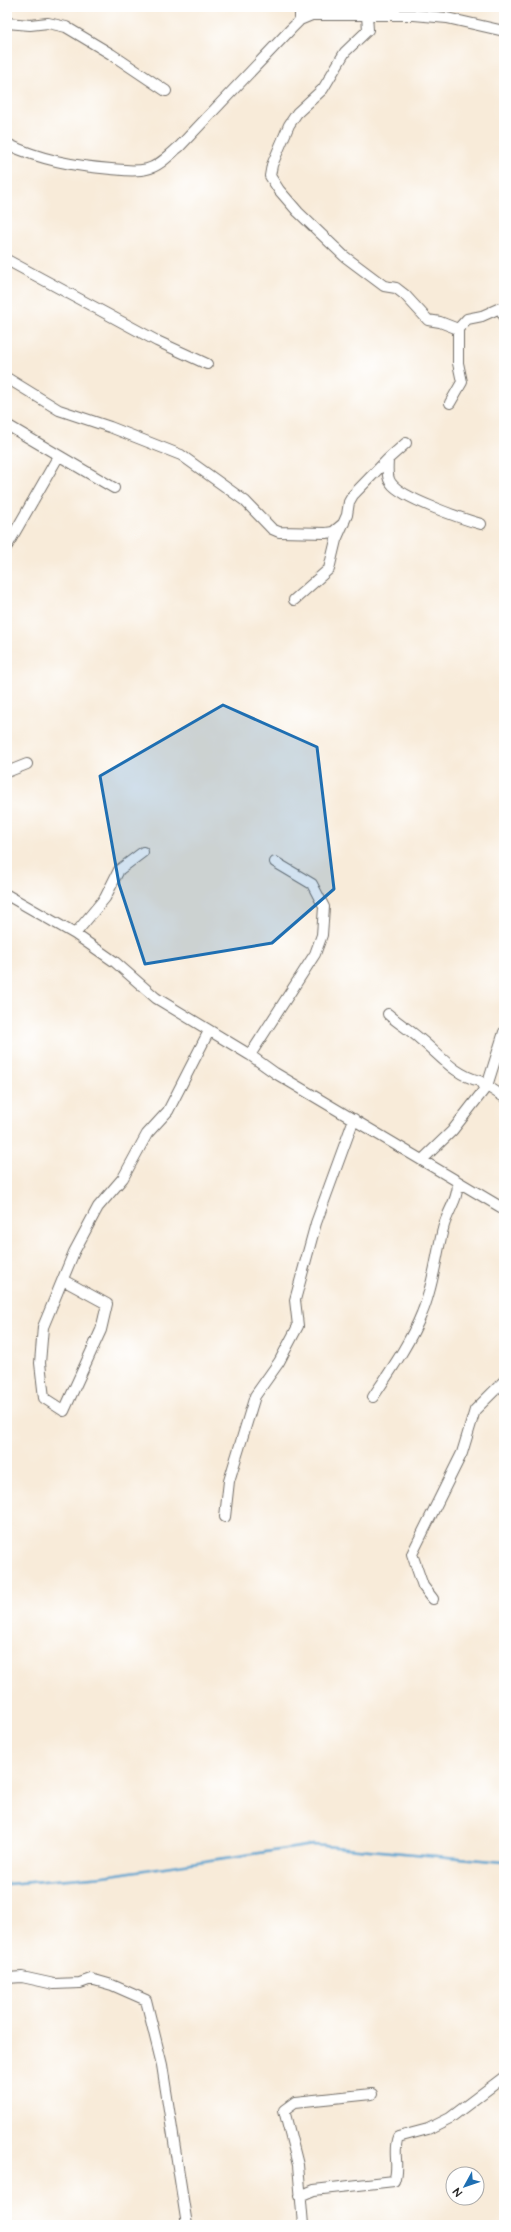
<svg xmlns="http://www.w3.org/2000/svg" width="511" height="2232" font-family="'Architects Daughter',sans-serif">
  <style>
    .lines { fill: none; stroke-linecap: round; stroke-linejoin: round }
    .stream { stroke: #58a1cf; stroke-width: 2.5 }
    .street-casing { stroke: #736e68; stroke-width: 12 }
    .street { stroke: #fff; stroke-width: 10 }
    .marked { fill: #1f6fb2; fill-opacity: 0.2; stroke: #1f6fb2; stroke-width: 3; stroke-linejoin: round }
  </style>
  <rect width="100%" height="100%" fill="#fff"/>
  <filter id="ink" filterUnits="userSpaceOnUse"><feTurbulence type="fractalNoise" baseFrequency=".025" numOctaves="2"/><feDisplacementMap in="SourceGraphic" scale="8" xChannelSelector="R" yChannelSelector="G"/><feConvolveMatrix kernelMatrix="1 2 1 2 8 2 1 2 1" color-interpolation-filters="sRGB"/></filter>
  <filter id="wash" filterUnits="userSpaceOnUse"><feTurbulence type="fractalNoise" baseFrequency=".012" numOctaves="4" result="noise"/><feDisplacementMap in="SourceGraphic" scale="16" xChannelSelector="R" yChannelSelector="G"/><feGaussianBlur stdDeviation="0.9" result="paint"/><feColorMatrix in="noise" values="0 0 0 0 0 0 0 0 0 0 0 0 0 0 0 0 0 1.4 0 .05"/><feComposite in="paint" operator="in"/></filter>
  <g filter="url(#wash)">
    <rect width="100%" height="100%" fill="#f8ebd9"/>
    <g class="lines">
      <path class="stream" d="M7 1884 104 1876 313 1845 504 1862"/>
    </g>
  </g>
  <g filter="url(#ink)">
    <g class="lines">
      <g class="street-casing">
        <path id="street" d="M297 7 300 10V20
          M367 15 368 30 345 52 323 89 297 113 289 125 272 165 270 176 279 190 298 212 344 256 384 286 396 288 405 295 428 320 440 322 458 329
          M7 23 30 25 48 23 66 27 111 54 166 91
          M7 144C41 160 74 166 111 169 123 170 135 172 147 169 160 166 170 154 180 146L291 29 300 20 312 15H414L447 18 504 31
          M7 260 157 341 207 364
          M7 378 59 410 110 427 181 455 245 501 272 529 279 532 326 533 333 532 344 523
          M450 403 462 382 458 363V329L467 319 482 316 500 308 504 316
          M7 425 114 488
          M406 443 388 459C388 466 386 477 391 483 401 498 463 519 481 524
          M7 546 58 457
          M294 600 329 569 336 540 347 515 349 502 353 495 388 459
          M7 772 27 764
          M7 895 75 934 115 962 156 998 250 1055 275 1073 504 1209
          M75 934 105 898 119 870 143 852
          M388 1014C398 1023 410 1030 420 1039 440 1055 454 1075 480 1081L485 1089
          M250 1055 315 954 322 935 324 907 312 884 275 862
          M487 1086 504 1097
          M422 1160 452 1131 487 1086 504 1032
          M63 1280 107 1304 101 1330 64 1411 44 1398 40 1363 43 1327 74 1252 98 1207 123 1178 147 1134 168 1111 209 1031
          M373 1397C391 1370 410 1343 422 1313 434 1285 436 1254 444 1225 449 1209 458 1199 458 1182
          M225 1517 229 1481 255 1396 279 1362 298 1326 295 1300 316 1223 354 1119
          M433 1599 423 1586 412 1554 462 1453 475 1410 504 1381
          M7 1978 22 1977 54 1984 80 1983 91 1979 112 1985 146 2000 162 2065 187 2225
          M300 2196 314 2190 394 2181C400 2166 392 2151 398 2137L428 2129 450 2118 504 2077
          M303 2225 298 2165 284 2110 295 2102 372 2094"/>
      </g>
      <use href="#street" class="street"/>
    </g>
  </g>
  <path class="marked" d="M223 705 317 747 334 889 272 943 145 964 119 884 100 776Z"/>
  <rect width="511" height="2232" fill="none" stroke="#fff" stroke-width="24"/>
  <g transform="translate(465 2186) rotate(230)"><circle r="19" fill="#ffffff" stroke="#aaaaaa"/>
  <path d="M0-3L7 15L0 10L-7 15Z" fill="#1f6fb2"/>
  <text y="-6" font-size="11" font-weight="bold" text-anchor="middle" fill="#2b2b2b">N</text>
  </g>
</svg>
